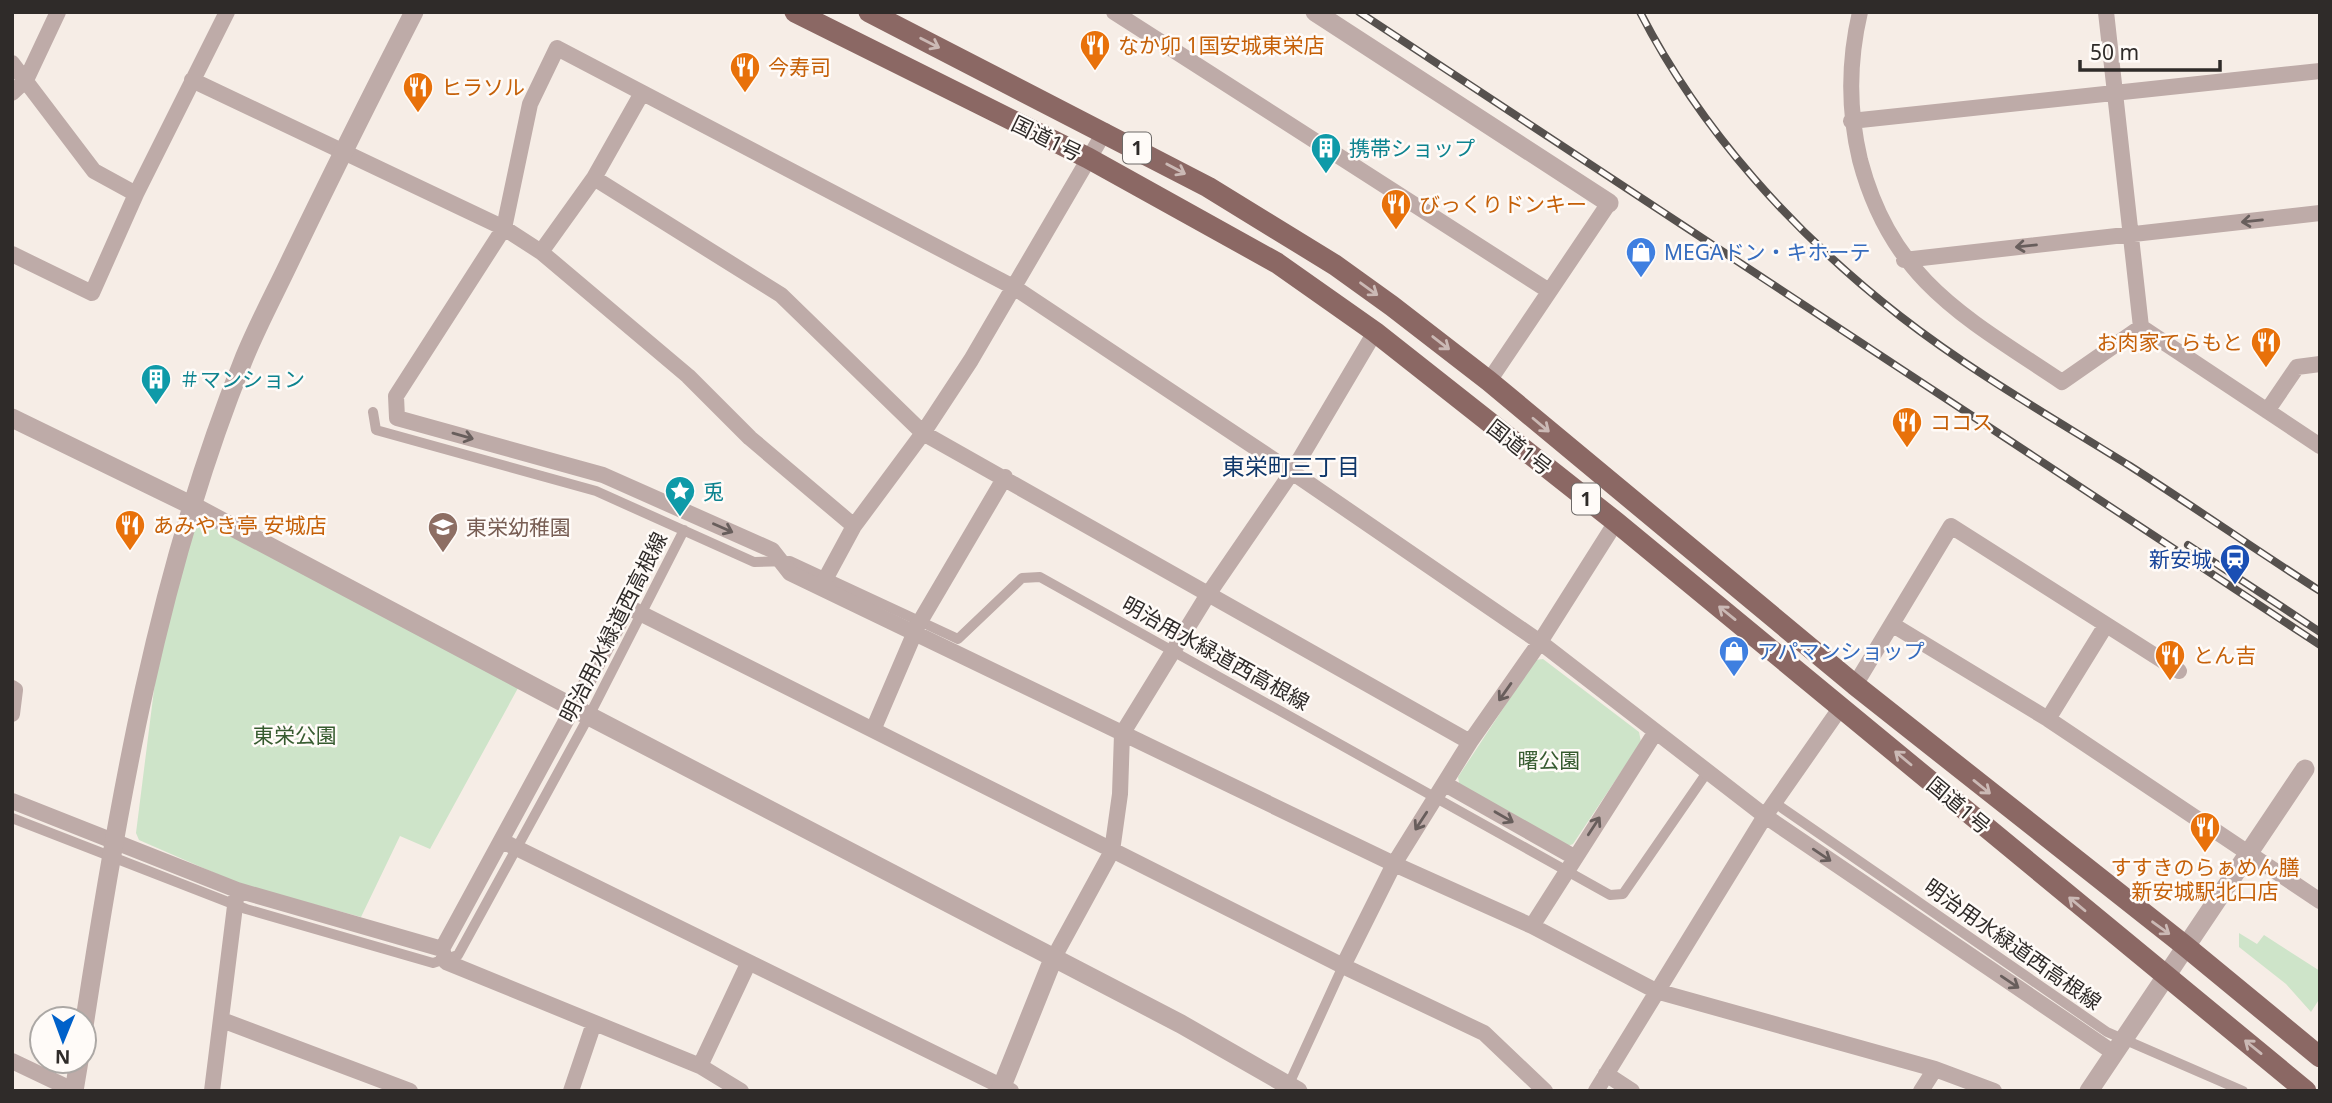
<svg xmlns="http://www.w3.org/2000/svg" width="2332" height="1103" font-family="'Noto Sans','Noto Sans JP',sans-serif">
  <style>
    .green { fill: #cee4c9 }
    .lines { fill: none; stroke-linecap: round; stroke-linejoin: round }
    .pedestrian { stroke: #beaba8; stroke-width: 10 }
    .minor { stroke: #beaba8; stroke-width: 16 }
    .tertiary { stroke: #beaba8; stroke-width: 19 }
    .trunk { stroke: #8b6864; stroke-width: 21 }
    .rail-casing { stroke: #56514e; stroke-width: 8 }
    .rail { stroke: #fffbf8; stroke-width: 5; stroke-dasharray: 16; stroke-linecap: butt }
    .oneway { stroke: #cbb9b5 }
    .oneway2 { stroke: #685e5c }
    .labels { text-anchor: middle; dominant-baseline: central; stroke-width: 5; stroke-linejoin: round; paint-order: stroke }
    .shield { fill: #fffbf8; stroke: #6d6967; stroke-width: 2 }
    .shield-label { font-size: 19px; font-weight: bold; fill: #2f2b29 }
    .food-label { font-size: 21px; fill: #c56008; stroke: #fffbf8; text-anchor: start }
    .street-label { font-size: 21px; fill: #2f2b29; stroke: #fffbf8 }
    .culture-label { font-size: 21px; fill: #0d838f; stroke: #fffbf8; text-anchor: start }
    .shop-label { font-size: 21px; fill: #366cbe; stroke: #fffbf8; text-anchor: start }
    .education-label { font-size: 21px; fill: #785e54; stroke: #fffbf8; text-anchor: start }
    .transit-label { font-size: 21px; fill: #164399; stroke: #fffbf8; text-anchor: end }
    .park-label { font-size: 21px; fill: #375b30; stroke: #fffbf8 }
    .neighbourhood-label { font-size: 23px; fill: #0f376a; stroke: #fffbf8 }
  </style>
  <rect width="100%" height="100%" fill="#f6ede6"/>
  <path class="green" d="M196 516 518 688 430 849 400 836 361 917 242 885 139 840 136 833 156 674Z
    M1543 659 1639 732 1641 742 1573 844 1565 847 1460 788 1458 777 1535 660Z
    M2239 933 2257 944 2264 935 2320 971V998L2311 1012 2286 984 2239 947Z"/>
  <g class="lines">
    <path class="pedestrian" d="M373 412 376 430 596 491 754 562 790 561 958 639 1022 578 1040 577 1610 895 1623 894 1708 771
      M1775 803 2107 1032 2243 1091
      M12 818 246 909 433 963 458 955 589 716 684 530
      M1289 1084 1343 966"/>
    <path class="minor" d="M1114 12 1549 291
      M1860 12C1848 63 1848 110 1860 160 1892 281 1965 317 2062 382L2141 327
      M2106 12 2141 327
      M12 63 94 171 136 194
      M192 80 504 228 541 252 688 376 750 438 854 526
      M12 93 26 80 58 12
      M1851 121 2320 71
      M594 178 781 295 923 433 1470 742
      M541 252 594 178 642 93
      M12 254 92 293 136 194 227 12
      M1904 260 2320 213
      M2141 327 2320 446
      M1489 381 1609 203
      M2267 411 2297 367 2320 364
      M821 587 854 526 923 433 971 360 1105 131
      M1893 625 2048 719 2320 901
      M1855 685 1951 526 2179 671
      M12 688 15 690 12 714
      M2048 719 2106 625
      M873 730 918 625 1005 477
      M1445 784 1574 857
      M12 801 237 890 442 949
      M502 841 1011 1091
      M1532 926 1655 733
      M1053 959 1112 851 1120 794 1122 734 1207 596 1292 472 1375 332
      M1343 966 1394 864 1470 742 1540 642 1616 522
      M222 1020 410 1091
      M12 1061 75 1091
      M700 1066 748 964
      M1606 1074 1632 1091
      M212 1091 237 890
      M571 1091 594 1023
      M741 1091 700 1066 446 962 442 949 628 607 1343 966 1484 1033 1545 1091
      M1596 1091 1765 816 1841 707
      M1921 1091 1935 1069
      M1994 1091 1935 1069 1656 991 1532 926 1394 864 790 573 772 550 603 475 397 418 396 396 504 228 530 104 557 48 1015 288 1292 472 1540 642 1765 816 2114 1053"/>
    <path class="tertiary" d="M1315 12 1609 203
      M12 418 193 506 589 716 1181 1024 1298 1091
      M84 1026C118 803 158 572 243 361 257 326 275 293 291 259 331 176 372 94 414 12
      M74 1091 79 1061
      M1000 1091 1053 959
      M2089 1091 2305 769"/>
    <path class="trunk" d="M795 12 1088 158 1277 263 1375 332 1616 522 2306 1091
      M869 12 1208 187 1335 265 1392 306 1489 381 1855 685 2184 945 2320 1057"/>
    <g class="rail-casing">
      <path id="rail" d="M1359 12 2320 645
        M1640 12C1701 131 1795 234 1900 316 1972 372 2053 418 2130 466 2194 507 2256 550 2320 591
        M2188 545 2320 632"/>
    </g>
    <use href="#rail" class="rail"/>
  </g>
  <defs><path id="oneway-shaft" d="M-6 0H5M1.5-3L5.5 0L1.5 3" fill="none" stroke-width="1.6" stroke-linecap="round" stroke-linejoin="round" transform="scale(1.75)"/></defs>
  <g class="oneway">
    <use href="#oneway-shaft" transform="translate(930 43) rotate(27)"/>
    <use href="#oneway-shaft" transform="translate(1176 169) rotate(28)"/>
    <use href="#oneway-shaft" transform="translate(1369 289) rotate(36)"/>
    <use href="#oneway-shaft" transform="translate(1441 343) rotate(38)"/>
    <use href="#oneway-shaft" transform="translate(1541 425) rotate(40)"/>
    <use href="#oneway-shaft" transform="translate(1727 613) rotate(-141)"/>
    <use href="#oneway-shaft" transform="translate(1903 758) rotate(-140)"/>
    <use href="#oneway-shaft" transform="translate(1982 787) rotate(39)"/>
    <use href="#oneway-shaft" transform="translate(2077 904) rotate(-140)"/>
    <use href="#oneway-shaft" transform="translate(2161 928) rotate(36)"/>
    <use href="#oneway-shaft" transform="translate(2253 1047) rotate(-141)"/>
  </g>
  <g class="oneway2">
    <use href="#oneway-shaft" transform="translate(2252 221) rotate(174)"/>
    <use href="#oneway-shaft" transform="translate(2026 246) rotate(174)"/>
    <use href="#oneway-shaft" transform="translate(463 436) rotate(16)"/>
    <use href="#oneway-shaft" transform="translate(723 528) rotate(24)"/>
    <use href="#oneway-shaft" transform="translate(1505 692) rotate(125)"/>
    <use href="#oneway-shaft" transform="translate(1504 817) rotate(30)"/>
    <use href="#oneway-shaft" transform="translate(1421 821) rotate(123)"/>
    <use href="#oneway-shaft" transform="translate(1594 826) rotate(-57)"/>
    <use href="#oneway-shaft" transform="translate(1822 855) rotate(34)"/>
    <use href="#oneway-shaft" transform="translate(2010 982) rotate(34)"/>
  </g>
  <defs>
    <g id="restaurant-pin" transform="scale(1.575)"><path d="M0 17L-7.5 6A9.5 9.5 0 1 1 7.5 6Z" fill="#e8710a" stroke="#fffbf8"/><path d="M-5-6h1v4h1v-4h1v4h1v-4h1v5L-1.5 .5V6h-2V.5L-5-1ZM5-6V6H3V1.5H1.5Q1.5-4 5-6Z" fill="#fff"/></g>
    <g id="building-pin" transform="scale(1.575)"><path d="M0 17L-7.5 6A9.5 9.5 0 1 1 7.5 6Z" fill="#0f9aa8" stroke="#fffbf8"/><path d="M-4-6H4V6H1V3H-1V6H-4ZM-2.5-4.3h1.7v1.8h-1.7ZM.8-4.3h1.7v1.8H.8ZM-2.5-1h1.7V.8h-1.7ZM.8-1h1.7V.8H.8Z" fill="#fff"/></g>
    <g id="shop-pin" transform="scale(1.575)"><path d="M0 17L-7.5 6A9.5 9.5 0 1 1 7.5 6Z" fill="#3f7fe0" stroke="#fffbf8"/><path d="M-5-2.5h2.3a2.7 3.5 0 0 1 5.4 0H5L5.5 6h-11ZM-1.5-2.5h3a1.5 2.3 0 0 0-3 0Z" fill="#fff"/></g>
    <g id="sight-pin" transform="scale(1.575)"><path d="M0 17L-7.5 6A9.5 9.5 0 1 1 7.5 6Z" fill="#0f9aa8" stroke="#fffbf8"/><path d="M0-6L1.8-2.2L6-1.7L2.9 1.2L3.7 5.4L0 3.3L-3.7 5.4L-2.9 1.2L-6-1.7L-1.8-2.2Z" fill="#fff"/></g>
    <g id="school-pin" transform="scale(1.575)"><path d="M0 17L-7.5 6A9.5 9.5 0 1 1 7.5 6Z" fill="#8d6e63" stroke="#fffbf8"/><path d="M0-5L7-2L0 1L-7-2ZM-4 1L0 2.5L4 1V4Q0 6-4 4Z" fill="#fff"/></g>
    <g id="station-pin" transform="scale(1.575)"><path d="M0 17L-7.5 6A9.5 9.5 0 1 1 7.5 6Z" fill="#1a4fb4" stroke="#fffbf8"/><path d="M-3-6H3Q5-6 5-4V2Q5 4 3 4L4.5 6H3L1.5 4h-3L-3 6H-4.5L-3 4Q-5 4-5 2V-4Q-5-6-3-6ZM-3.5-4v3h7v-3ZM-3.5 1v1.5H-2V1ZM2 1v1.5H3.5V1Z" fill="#fff"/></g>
  </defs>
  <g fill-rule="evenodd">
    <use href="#restaurant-pin" x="1095" y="45"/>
    <use href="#restaurant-pin" x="745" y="67"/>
    <use href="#restaurant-pin" x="418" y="87"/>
    <use href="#building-pin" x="1326" y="148"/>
    <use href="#restaurant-pin" x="1396" y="204"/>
    <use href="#shop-pin" x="1641" y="252"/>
    <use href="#restaurant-pin" x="2266" y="342"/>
    <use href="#building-pin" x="156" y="379"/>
    <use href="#restaurant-pin" x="1907" y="422"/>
    <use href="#sight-pin" x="680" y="491"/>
    <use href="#restaurant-pin" x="130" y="525"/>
    <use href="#school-pin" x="443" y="527"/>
    <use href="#station-pin" x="2235" y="559"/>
    <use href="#shop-pin" x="1734" y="651"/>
    <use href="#restaurant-pin" x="2170" y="655"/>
    <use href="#restaurant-pin" x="2205" y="827"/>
  </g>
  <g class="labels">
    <g class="shield">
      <rect x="1123" y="132.5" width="28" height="31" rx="5"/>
      <rect x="1572" y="483.5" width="28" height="31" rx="5"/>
    </g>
    <g class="shield-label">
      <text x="1137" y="148">1</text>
      <text x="1586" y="499">1</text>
    </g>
    <g class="food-label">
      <text x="1118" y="45">なか卯 1国安城東栄店</text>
      <text x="768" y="67">今寿司</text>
      <text x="441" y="87">ヒラソル</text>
      <text x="1419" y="204">びっくりドンキー</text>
      <text x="2243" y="342" text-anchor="end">お肉家てらもと</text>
      <text x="1930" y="422">ココス</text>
      <text x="153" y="525">あみやき亭 安城店</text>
      <text x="2193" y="655">とん吉</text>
      <text x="2205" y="867" text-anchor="middle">すすきのらぁめん膳<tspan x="2205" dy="24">新安城駅北口店</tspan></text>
    </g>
    <g class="street-label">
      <text transform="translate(1047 138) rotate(26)">国道1号</text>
      <text transform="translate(1520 447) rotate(38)">国道1号</text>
      <text transform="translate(613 627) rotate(-63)">明治用水緑道西高根線</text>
      <text transform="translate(1216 653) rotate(29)">明治用水緑道西高根線</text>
      <text transform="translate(1959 805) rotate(40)">国道1号</text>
      <text transform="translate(2013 944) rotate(35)">明治用水緑道西高根線</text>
    </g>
    <g class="culture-label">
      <text x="1349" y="148">携帯ショップ</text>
      <text x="179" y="379">＃マンション</text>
      <text x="703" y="491">兎</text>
    </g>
    <g class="shop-label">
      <text x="1664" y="252">MEGAドン・キホーテ</text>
      <text x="1757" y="651">アパマンショップ</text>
    </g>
    <g class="education-label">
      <text x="466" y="527">東栄幼稚園</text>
    </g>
    <g class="transit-label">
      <text x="2212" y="559">新安城</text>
    </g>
    <g class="park-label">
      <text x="295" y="735">東栄公園</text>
      <text x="1549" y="760">曙公園</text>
    </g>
    <g class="neighbourhood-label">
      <text x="1291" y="466">東栄町三丁目</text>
    </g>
  </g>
  <rect width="2332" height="1103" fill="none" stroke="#2f2b29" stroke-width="28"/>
  <g transform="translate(63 1040) rotate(181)"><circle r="33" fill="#fffbf8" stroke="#aca8a5" stroke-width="2"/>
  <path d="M0-5L12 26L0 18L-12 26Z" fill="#0061ca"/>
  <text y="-10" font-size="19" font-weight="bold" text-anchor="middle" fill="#2f2b29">N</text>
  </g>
  <path d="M2080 60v10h140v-10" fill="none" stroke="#2f2b29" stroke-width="3.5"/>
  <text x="2090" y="60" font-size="21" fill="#2f2b29" stroke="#fffbf8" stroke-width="5" paint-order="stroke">50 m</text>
</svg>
